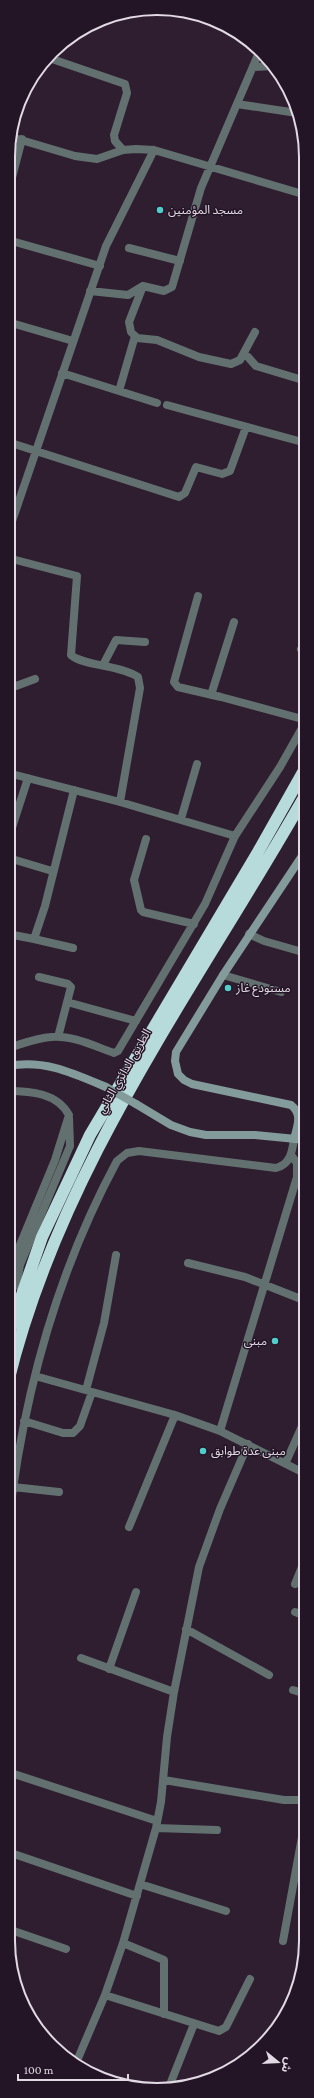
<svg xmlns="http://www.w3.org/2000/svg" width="314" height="2098" font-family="'Crimson Pro','Noto Sans Arabic',serif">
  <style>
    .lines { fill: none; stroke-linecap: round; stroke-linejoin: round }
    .street { stroke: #627070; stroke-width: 8 }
    .secondary { stroke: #849b9b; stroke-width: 8 }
    .highway { stroke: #b6dbda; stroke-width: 12 }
    .secondary-bridge { stroke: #849b9b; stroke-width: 8 }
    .poi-dot { fill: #52cdcc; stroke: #241526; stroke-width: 1.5 }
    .labels { text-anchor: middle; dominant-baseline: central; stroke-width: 3; stroke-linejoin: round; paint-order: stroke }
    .poi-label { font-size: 12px; fill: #e3d9e5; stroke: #241526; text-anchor: start }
    .street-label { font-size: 12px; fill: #e3d9e5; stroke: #241526 }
    .rim { fill: none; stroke: #e3d9e5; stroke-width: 2 }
  </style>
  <rect width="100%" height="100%" fill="#2e1e30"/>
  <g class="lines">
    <path class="street" d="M49 58 125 84 127 93 114 135 115 141 123 150
      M253 67 273 66
      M237 104 297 113
      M11 137 75 156 97 159 123 150 136 149 154 150 306 195
      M8 193 22 139
      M8 240 100 266
      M129 248 180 261
      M143 286 129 322 131 332 137 338 157 340 199 357 231 364 240 360 255 332
      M90 291 128 295 143 286 164 291 172 287 201 188 260 50
      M8 322 73 341
      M243 355 248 357 256 366 306 381
      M62 373 157 403
      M119 391 135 336
      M167 405 306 443
      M8 442 179 497 185 493 196 467 222 474 230 471 246 427
      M8 533 106 246 154 150
      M8 558 77 576 71 655C83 666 121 665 138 677L140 688 120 802
      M198 596 174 682 178 687 221 697 306 720
      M301 649 306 651
      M103 665 116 640 145 642
      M8 684 16 686 35 679
      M211 695 234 622
      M8 773 120 802 235 836
      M181 819 197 764
      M146 839 134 880 141 910 143 912 194 924
      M8 840 28 778
      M12 859 52 871
      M8 934 34 939
      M249 934 264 941 306 953
      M73 948 34 939 45 906 74 790
      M223 975 281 992
      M39 977 68 984 71 987 58 1037
      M67 1002 136 1021
      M8 1048C22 1044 36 1038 51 1037 72 1035 94 1046 114 1053L118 1051 205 904 235 836 280 767 306 721
      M188 1263 245 1277 306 1301
      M8 1274 55 1160 69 1115C57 1093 31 1091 8 1091
      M22 1292 17 1282 20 1265 70 1146 69 1118
      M35 1376 175 1415 220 1431 306 1474
      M86 1390 104 1323 116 1255
      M24 1421 63 1433H73L80 1426 92 1392
      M220 1431 297 1177V1163L291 1155
      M286 1462 306 1417
      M13 1487 59 1492
      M129 1527 175 1415
      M8 1528C22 1401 56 1274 117 1161L127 1153 139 1151 276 1168C291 1164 292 1151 294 1139
      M295 1584 306 1557
      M295 1612 306 1616
      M186 1629 269 1675
      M81 1658 174 1692
      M109 1669 136 1592
      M293 1690 306 1694
      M8 1772 157 1821
      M164 1780 284 1800H306
      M156 1828 217 1830
      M8 1852 137 1896
      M140 1884 226 1911
      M8 1929 66 1949
      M283 1941 306 1815
      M123 1943 164 1960V2014
      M105 1995 219 2031 226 2027 250 1979
      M76 2063 105 1995 123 1943 156 1828 161 1802 167 1737 174 1692 199 1567 220 1509 248 1444
      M97 2077 124 2084
      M169 2087 194 2024"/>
    <path class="secondary" d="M8 1066C44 1059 73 1073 106 1087
      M136 1104 171 1125 190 1132 206 1135H255L306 1140
      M294 1139C297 1127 303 1114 291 1105L192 1084 184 1080 178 1074 175 1061 176 1052 223 975 306 850"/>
    <path class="highway" d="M8 1335 42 1237 90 1135 258 852 306 767
      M8 1382C61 1164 197 986 306 794"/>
    <path class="secondary-bridge" d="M106 1087 136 1104"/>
  </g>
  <g class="poi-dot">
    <circle cx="160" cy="210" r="4"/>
    <circle cx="228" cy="988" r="4"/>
    <circle cx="275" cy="1341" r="4"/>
    <circle cx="203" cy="1451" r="4"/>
  </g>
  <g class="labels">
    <g class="poi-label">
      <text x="168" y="210">مسجد المؤمنين</text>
      <text x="236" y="988">مستودع غاز</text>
      <text x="267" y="1341" text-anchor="end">مبنى</text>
      <text x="211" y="1451">مبنى عدة طوابق</text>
    </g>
    <g class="street-label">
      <text transform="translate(124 1071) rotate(-60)">الطريق الدائري الثاني</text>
    </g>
  </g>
  <path d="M0 0H314V2098H0ZM157 15H157A142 142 0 0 1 299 157V1941A142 142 0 0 1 157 2083H157A142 142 0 0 1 15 1941V157A142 142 0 0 1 157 15Z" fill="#241526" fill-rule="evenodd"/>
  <path class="rim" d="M157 15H157A142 142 0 0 1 299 157V1941A142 142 0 0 1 157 2083H157A142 142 0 0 1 15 1941V157A142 142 0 0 1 157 15Z"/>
  <g transform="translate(278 2062) rotate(108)" stroke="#241526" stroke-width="3" paint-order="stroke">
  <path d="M0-3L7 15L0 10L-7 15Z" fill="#e3d9e5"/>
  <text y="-6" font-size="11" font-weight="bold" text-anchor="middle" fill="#e3d9e5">ش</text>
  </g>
  <path d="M18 2074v6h110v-6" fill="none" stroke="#e3d9e5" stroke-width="2"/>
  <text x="24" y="2074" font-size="12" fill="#e3d9e5" stroke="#241526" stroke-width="3" paint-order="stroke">100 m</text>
</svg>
